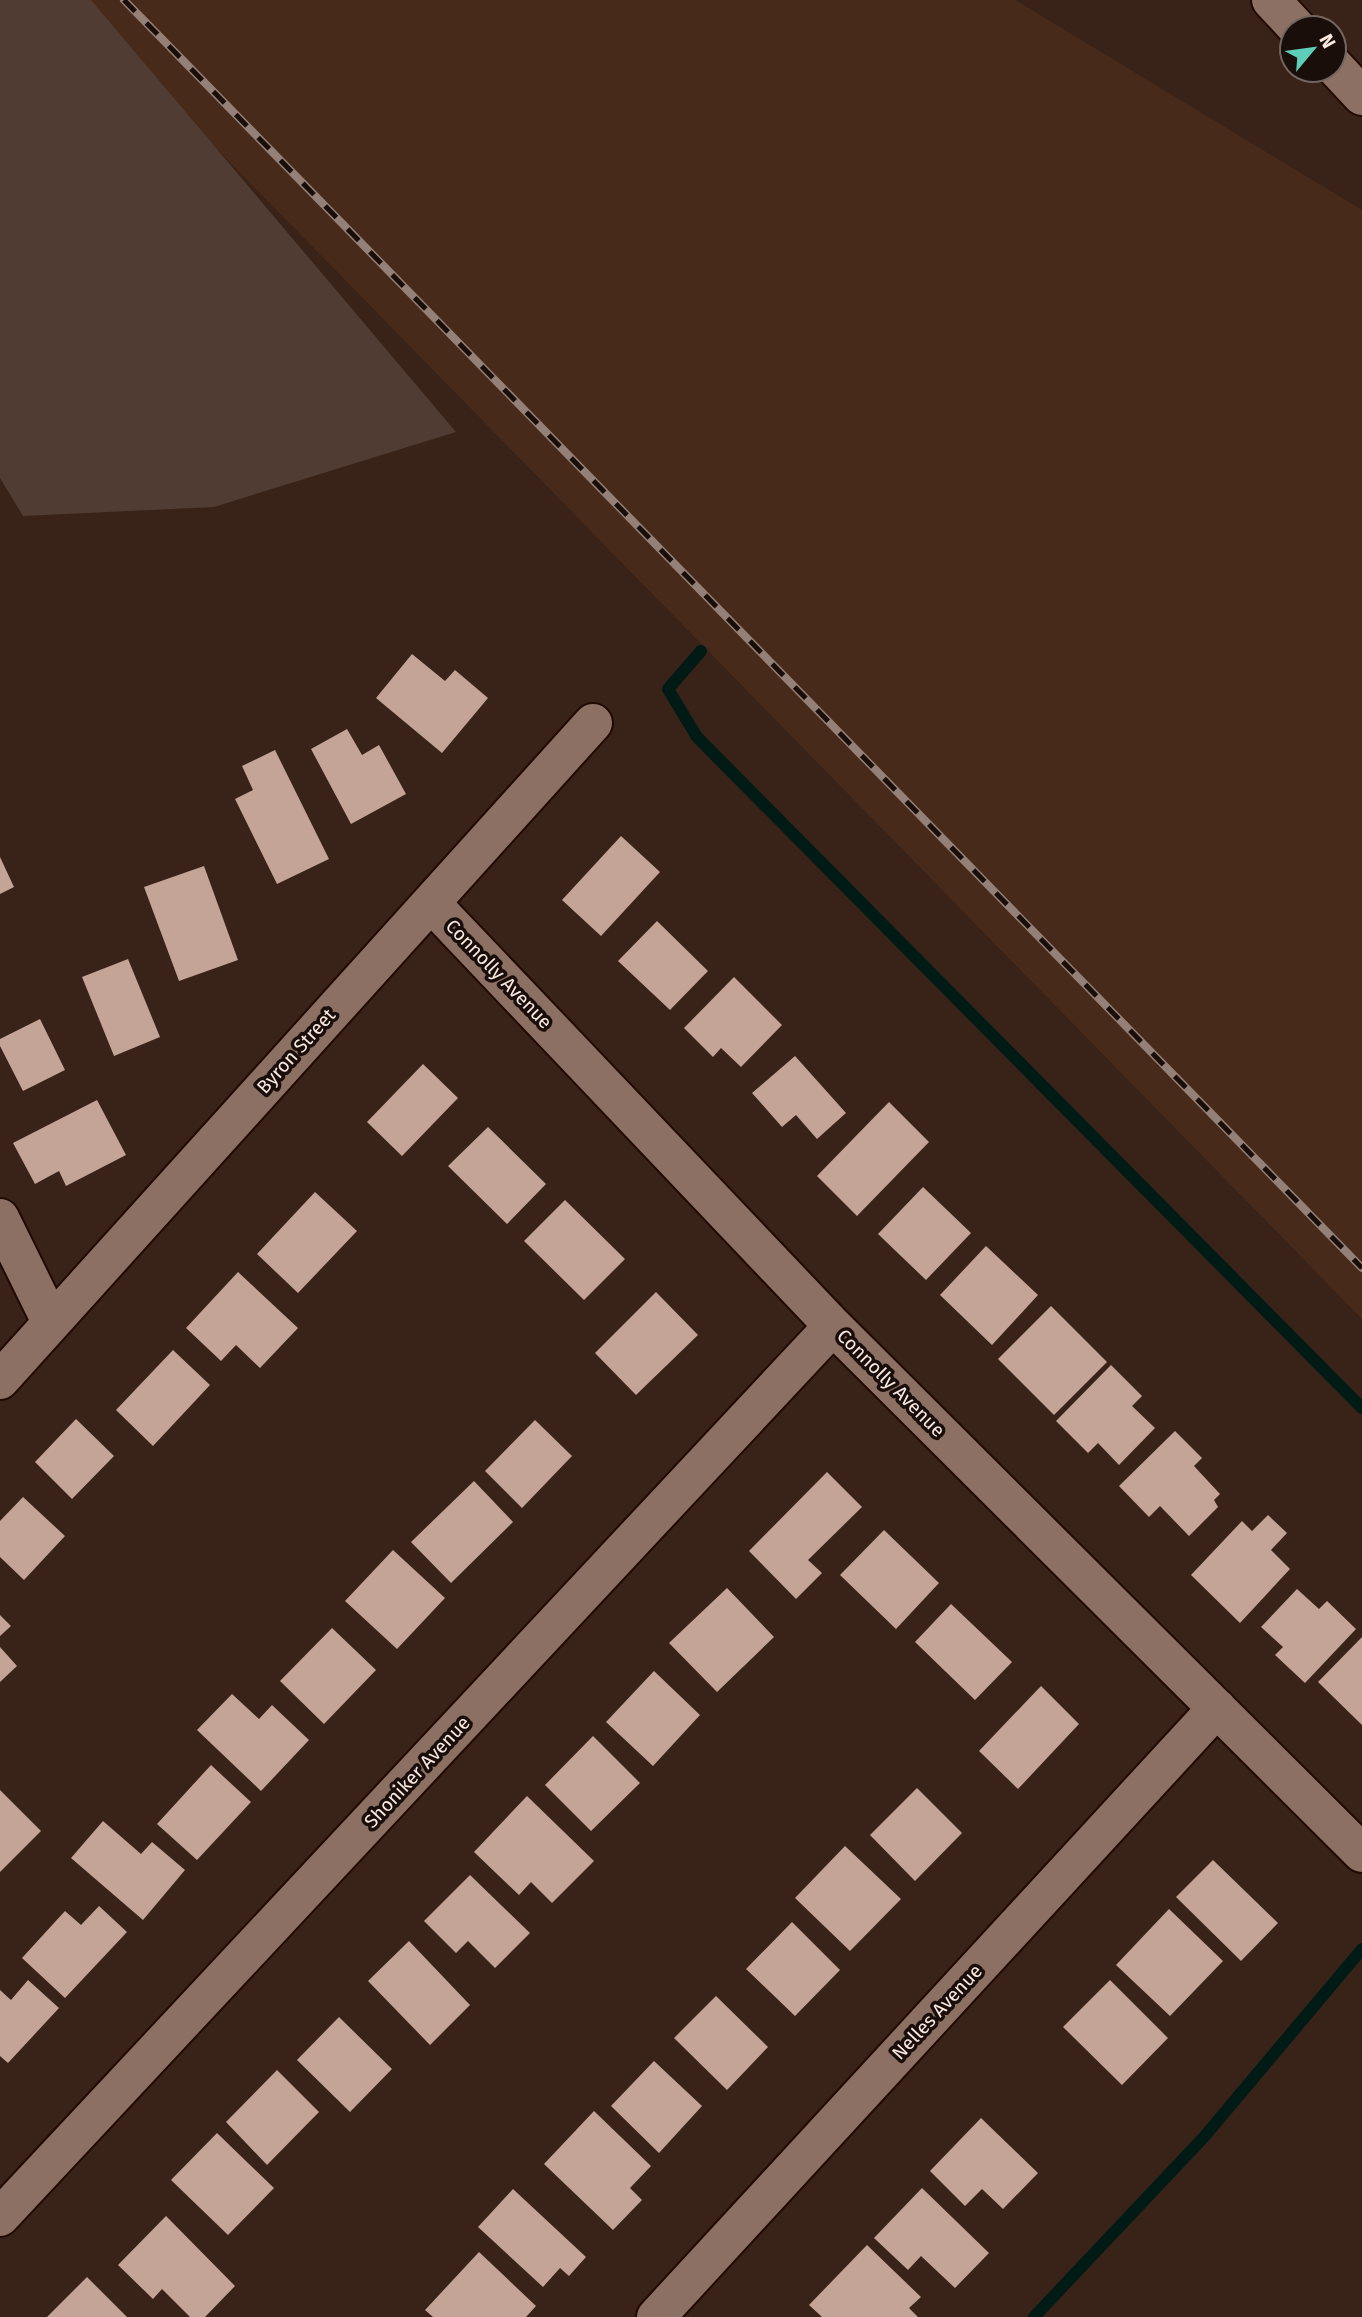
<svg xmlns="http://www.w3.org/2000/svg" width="1362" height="2317" font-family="'Fira Sans',sans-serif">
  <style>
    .built { fill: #482a1b }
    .green { fill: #503c33 }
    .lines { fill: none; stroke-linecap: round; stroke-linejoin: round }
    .stream { stroke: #001b16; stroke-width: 12 }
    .building { fill: #c3a496 }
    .minor-casing { stroke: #200a03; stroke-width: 42 }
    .minor { stroke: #8c7063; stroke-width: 38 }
    .rail-casing { stroke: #948076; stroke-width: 8 }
    .rail { stroke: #190e0a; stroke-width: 5; stroke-dasharray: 16; stroke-linecap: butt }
    .labels { text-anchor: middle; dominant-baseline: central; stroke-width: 7; stroke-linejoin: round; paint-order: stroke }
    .street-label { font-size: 19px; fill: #faeae2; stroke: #190e0a }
  </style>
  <rect width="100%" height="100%" fill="#392217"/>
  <path class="built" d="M71 0H1015L1362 210V1319Z"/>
  <path class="green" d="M0 0H91L456 432 214 507 23 516 0 478Z"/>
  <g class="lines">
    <path class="stream" d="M701 651 668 689 697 737 1362 1408
      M1034 2317 1204 2137 1362 1949"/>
  </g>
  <path class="building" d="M412 654 445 681 455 670 488 698 442 753 376 698Z
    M347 729 362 755 379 745 406 794 351 824 311 749Z
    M275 750 329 859 277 884 235 799 253 790 242 766Z
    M621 836 660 872 601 936 562 900Z
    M0 857 14 887 0 894Z
    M204 866 238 960 179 981 144 887Z
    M657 921 708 971 670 1010 618 961Z
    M128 959 160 1037 114 1056 82 977Z
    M734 977 782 1025 741 1067 721 1048 713 1057 684 1028Z
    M40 1019 65 1070 23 1091 0 1046V1039Z
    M795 1056 846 1113 817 1139 796 1115 782 1127 752 1093Z
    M423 1064 458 1098 402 1156 367 1122Z
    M97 1100 126 1155 66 1186 59 1171 35 1184 13 1143Z
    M889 1102 929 1142 857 1216 817 1176Z
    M488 1127 546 1184 507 1224 448 1166Z
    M923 1187 971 1233 926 1280 878 1234Z
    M315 1192 357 1231 298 1293 257 1254Z
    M565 1200 625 1259 584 1300 524 1241Z
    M986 1246 1038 1295 992 1345 940 1295Z
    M238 1272 298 1328 260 1368 236 1345 221 1361 186 1328Z
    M656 1292 698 1335 636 1395 595 1353Z
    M1051 1306 1107 1362 1054 1415 998 1359Z
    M173 1350 210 1385 153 1446 116 1410Z
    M1111 1365 1142 1396 1132 1406 1155 1428 1119 1465 1098 1443 1088 1453 1056 1421Z
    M76 1419 114 1456 72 1499 35 1462Z
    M535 1420 572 1456 522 1508 485 1471Z
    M1175 1431 1202 1458 1194 1466 1220 1494 1214 1500 1218 1507 1189 1536 1160 1506 1149 1517 1119 1486Z
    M827 1472 862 1507 808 1560 822 1573 796 1599 749 1551Z
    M474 1481 513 1522 451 1583 411 1542Z
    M23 1497 65 1536 24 1580 0 1557V1521Z
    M1268 1515 1287 1533 1271 1550 1290 1569 1240 1623 1191 1575 1242 1521 1252 1531Z
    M884 1530 939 1583 896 1629 840 1575Z
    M393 1550 445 1598 397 1649 345 1601Z
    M727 1588 774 1637 717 1692 669 1643Z
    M1297 1589 1319 1609 1327 1601 1356 1629 1305 1683 1275 1655 1283 1647 1261 1627Z
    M951 1604 1012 1662 975 1700 915 1642Z
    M0 1615 11 1626 0 1636Z
    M332 1628 376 1670 324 1724 280 1681Z
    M1362 1637V1725L1318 1682Z
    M0 1647 17 1666 0 1682Z
    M654 1671 700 1715 653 1766 606 1722Z
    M1041 1686 1079 1724 1018 1789 979 1751Z
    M232 1694 259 1719 272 1705 309 1740 261 1791 197 1730Z
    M593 1736 640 1783 591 1831 545 1785Z
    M211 1765 251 1802 197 1860 157 1824Z
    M917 1788 962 1833 915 1881 870 1835Z
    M0 1790 41 1831 0 1872Z
    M527 1796 594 1861 552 1903 531 1882 519 1895 474 1852Z
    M103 1821 141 1854 152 1842 185 1870 143 1920 71 1858Z
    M845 1846 901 1899 850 1951 795 1898Z
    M1213 1860 1278 1923 1241 1961 1176 1897Z
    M470 1875 530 1933 495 1968 468 1941 456 1953 424 1921Z
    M99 1906 127 1932 65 1998 22 1958 65 1911 81 1925Z
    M1169 1909 1223 1961 1170 2016 1116 1965Z
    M792 1922 840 1970 795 2016 746 1969Z
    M409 1941 470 2005 430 2045 368 1981Z
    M28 1980 59 2008 8 2063 0 2056V1990L11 2000Z
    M1110 1980 1168 2038 1122 2085 1063 2027Z
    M716 1996 768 2047 727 2090 674 2038Z
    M339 2017 392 2069 350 2112 297 2060Z
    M654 2061 702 2106 659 2153 611 2106Z
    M277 2070 319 2112 267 2165 226 2122Z
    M594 2111 651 2166 630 2188 642 2200 613 2230 544 2164Z
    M981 2118 1038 2173 1003 2209 982 2189 965 2206 930 2171Z
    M217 2133 274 2188 228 2235 171 2180Z
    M922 2188 989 2253 955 2288 921 2256 908 2270 874 2238Z
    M513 2189 586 2257 569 2276 560 2268 543 2287 478 2227Z
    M166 2216 235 2286 205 2317H190L162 2289 153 2299 118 2265Z
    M867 2245 921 2297 909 2308 918 2317H822L809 2305Z
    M479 2252 536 2306 526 2317H433L425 2310Z
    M87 2277 127 2317H47Z"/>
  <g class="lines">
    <g class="minor-casing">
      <path id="minor" d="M1271 0 1297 28
        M1334 66 1362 96
        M431 903 833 1326 1362 1853
        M0 1218 51 1322
        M0 1380 593 723
        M0 2217 833 1326
        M656 2317 1217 1708"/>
    </g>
    <use href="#minor" class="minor"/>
    <g class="rail-casing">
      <path id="rail" d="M124 0 1362 1268"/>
    </g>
    <use href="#rail" class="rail"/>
  </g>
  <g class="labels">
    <g class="street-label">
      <text transform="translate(499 974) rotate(46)">Connolly Avenue</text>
      <text transform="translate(296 1051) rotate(-48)">Byron Street</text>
      <text transform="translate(891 1383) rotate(45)">Connolly Avenue</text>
      <text transform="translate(417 1772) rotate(-47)">Shoniker Avenue</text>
      <text transform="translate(937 2012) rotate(-47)">Nelles Avenue</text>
    </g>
  </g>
  <g transform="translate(1313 49) rotate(61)"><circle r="33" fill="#190e0a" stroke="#736660" stroke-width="2"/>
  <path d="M0-5L12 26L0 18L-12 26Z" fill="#5cceba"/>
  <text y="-10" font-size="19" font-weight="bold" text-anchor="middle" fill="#faeae2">N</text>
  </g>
</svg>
